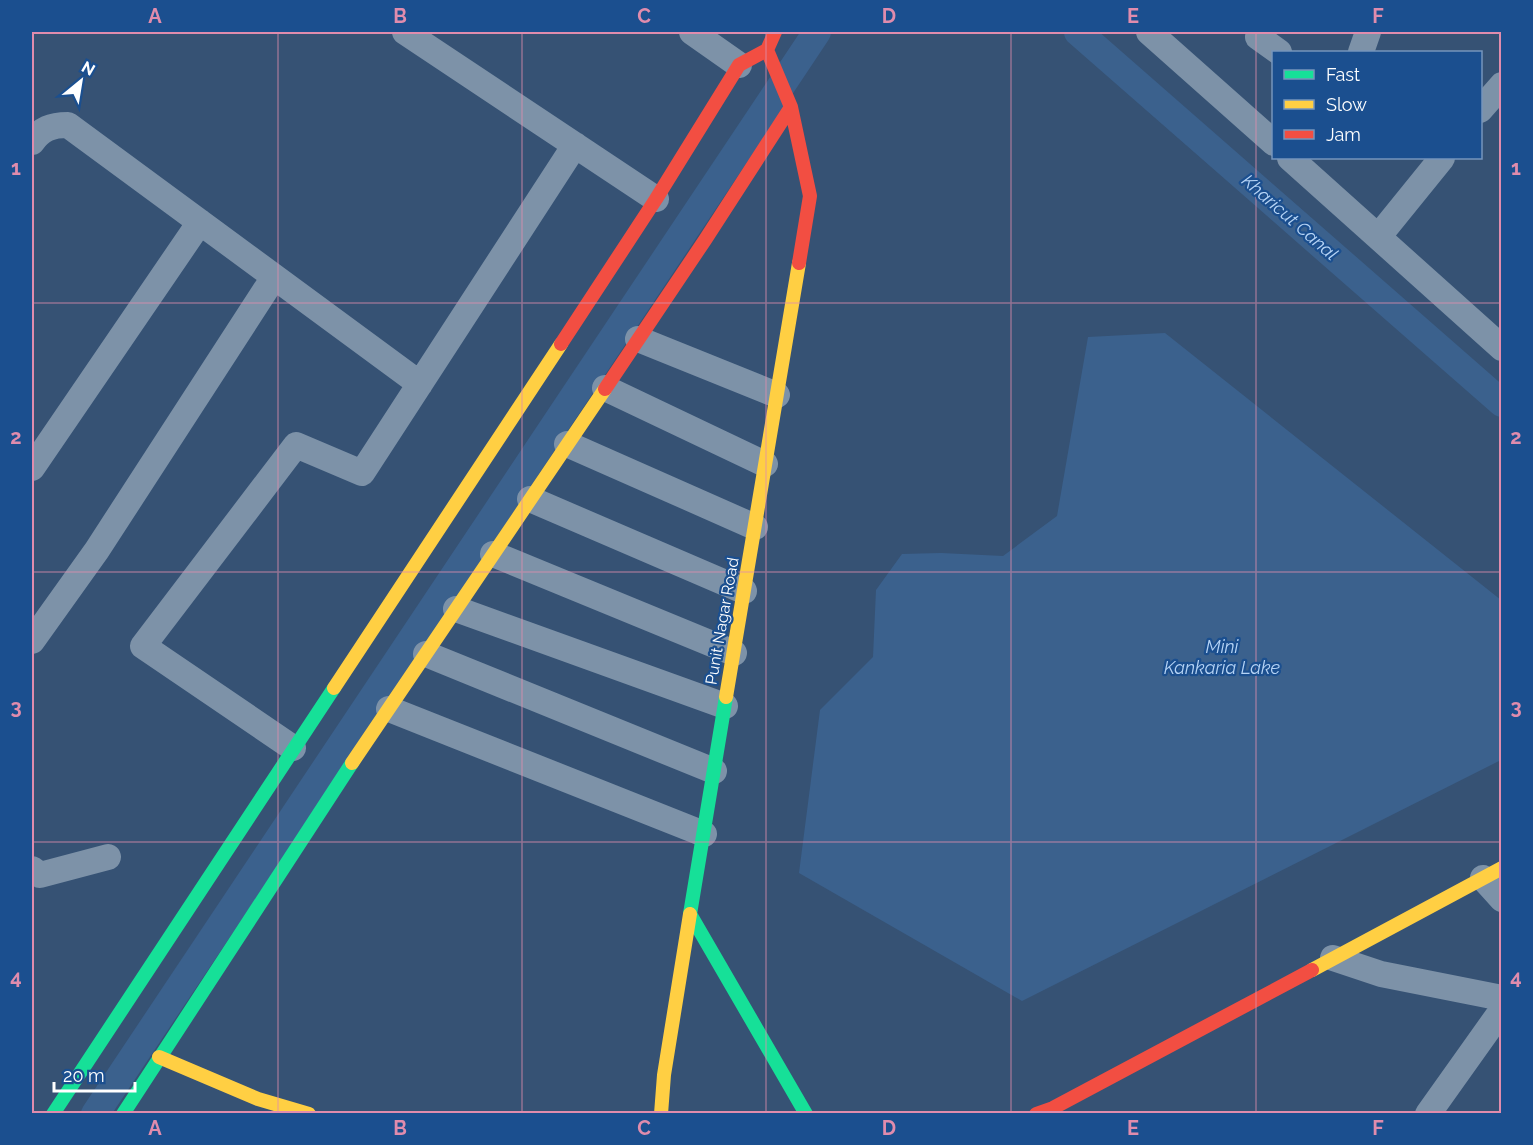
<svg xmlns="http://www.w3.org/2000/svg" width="1533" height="1145" font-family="Raleway,sans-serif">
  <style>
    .water { fill: #3b618d }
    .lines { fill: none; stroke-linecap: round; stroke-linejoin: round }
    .canal { stroke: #3b618d; stroke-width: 28 }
    .street { stroke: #7d92a8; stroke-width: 26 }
    .fast { stroke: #16e098; stroke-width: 14 }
    .slow { stroke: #ffcf43; stroke-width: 14 }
    .jam { stroke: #f24e42; stroke-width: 14 }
    .grid { fill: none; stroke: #e08cad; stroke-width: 1.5; stroke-opacity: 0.55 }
    .labels { text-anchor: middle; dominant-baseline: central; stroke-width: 4.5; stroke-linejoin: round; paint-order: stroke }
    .street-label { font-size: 16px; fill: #fff; stroke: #1b4f8f }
    .water-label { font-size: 18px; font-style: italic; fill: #b5d3f5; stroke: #1b4f8f }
    .neatline { fill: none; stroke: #e08cad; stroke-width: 2 }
    .grid-label { font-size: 20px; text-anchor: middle; font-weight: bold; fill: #e08cad }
  </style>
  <rect width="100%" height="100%" fill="#365274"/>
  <path class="water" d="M1165 333 1501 600V760L1022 1001 799 873 820 710 873 657 876 590 902 554 941 553 1003 556 1057 516 1088 337Z"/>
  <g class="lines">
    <path class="canal" d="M1078 32 1502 403
      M95 1114 817 32"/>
    <path class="street" d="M405 32 656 199
      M692 32 739 65
      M1149 32 1274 143
      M1260 32 1258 37 1279 52
      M1361 52 1368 32
      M1480 110 1502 85
      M32 142C41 129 51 125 68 125L420 384
      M1290 158 1502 348
      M1378 237 1442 158
      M638 339 777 395
      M605 388 765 464
      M567 444 755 527
      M32 468 200 222
      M530 499 744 591
      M493 554 734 653
      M456 609 725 706
      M32 641 97 550 274 277
      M426 654 714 771
      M389 709 704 834
      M293 748 143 646 296 445 362 473 575 145
      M32 869 40 875 108 857
      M1483 878 1502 899
      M1333 958 1381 974 1502 998
      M1428 1114 1502 1010"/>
    <path class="fast" d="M726 697 690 914 806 1114
      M53 1114 334 688
      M123 1114 352 763"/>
    <path class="slow" d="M334 688 561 344
      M726 697 799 263
      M352 763 605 389
      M1312 970 1502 868
      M159 1057 258 1099 309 1114
      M661 1114 664 1075 690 914"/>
    <path class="jam" d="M775 32 767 50 791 107 810 196 799 263
      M561 344 656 199 739 65 767 50
      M605 389 705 240 791 107
      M1036 1114 1053 1108 1312 970"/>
  </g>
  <path class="grid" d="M278 32V1114M522 32V1114M766 32V1114M1011 32V1114M1256 32V1114M32 303H1502M32 572H1502M32 842H1502"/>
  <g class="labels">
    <g class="street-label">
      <text transform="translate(722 621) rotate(-80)">Punit Nagar Road</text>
    </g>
    <g class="water-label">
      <text transform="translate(1290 217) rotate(41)">Kharicut Canal</text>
      <text x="1222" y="646">Mini<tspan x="1222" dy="21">Kankaria Lake</tspan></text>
    </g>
  </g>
  <rect width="1533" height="1145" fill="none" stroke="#1b4f8f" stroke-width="66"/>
  <rect x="1272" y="51" width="210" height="108" fill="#1b4f8f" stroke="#7695bc" stroke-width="1.5"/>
  <rect x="1284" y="70" width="30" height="9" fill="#16e098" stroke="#7695bc" stroke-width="1.5"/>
  <text x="1326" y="81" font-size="18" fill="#ffffff">Fast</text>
  <rect x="1284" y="100" width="30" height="9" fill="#ffcf43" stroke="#7695bc" stroke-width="1.5"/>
  <text x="1326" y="111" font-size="18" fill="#ffffff">Slow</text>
  <rect x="1284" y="130" width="30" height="9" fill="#f24e42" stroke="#7695bc" stroke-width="1.5"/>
  <text x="1326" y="141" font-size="18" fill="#ffffff">Jam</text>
  <g transform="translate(81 81) rotate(30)" stroke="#1b4f8f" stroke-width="4.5" paint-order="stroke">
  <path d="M0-4.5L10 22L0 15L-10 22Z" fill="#ffffff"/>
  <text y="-9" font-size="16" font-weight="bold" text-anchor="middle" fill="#ffffff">N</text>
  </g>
  <path d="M54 1082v9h81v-9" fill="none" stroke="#ffffff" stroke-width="3"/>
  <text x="63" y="1082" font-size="18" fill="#ffffff" stroke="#1b4f8f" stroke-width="4.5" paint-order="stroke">20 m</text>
  <rect x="33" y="33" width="1467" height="1079" class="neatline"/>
  <g class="grid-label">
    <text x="155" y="23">A</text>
    <text x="400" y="23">B</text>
    <text x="644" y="23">C</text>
    <text x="889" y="23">D</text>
    <text x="1133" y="23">E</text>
    <text x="1378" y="23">F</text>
    <text x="16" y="175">1</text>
    <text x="1516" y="175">1</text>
    <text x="16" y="444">2</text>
    <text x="1516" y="444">2</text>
    <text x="16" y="714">3</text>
    <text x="1516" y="714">3</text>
    <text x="16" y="984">4</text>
    <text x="1516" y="984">4</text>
    <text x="155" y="1135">A</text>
    <text x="400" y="1135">B</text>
    <text x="644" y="1135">C</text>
    <text x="889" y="1135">D</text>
    <text x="1133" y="1135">E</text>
    <text x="1378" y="1135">F</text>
  </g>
</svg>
